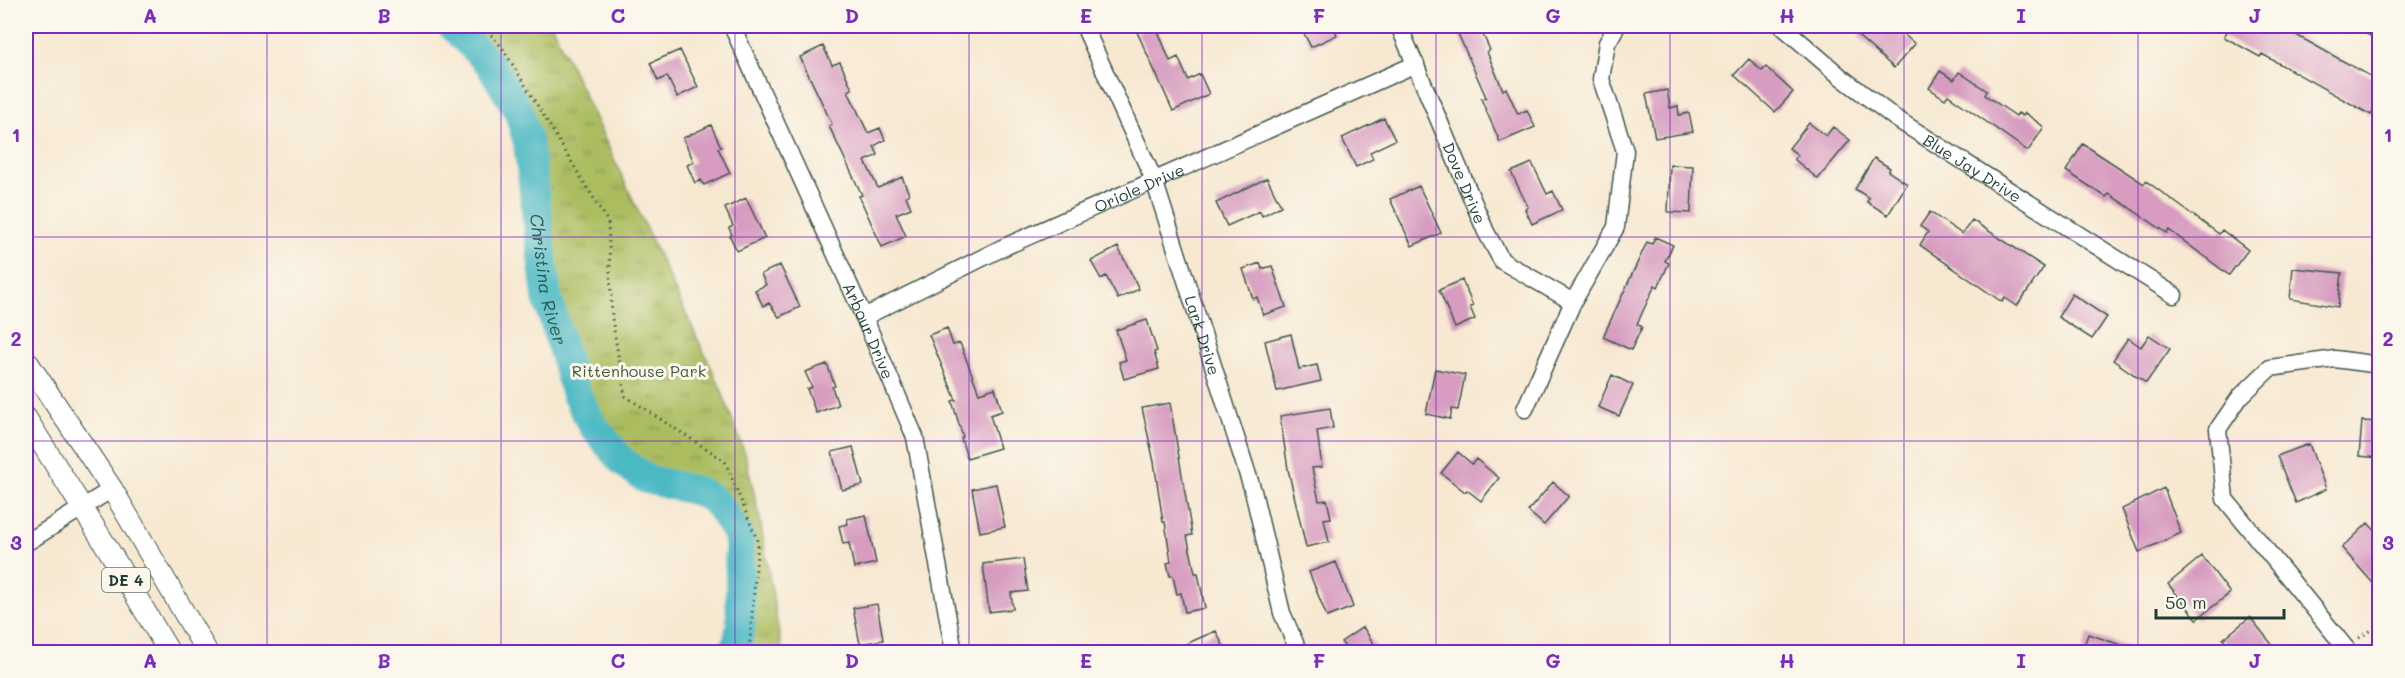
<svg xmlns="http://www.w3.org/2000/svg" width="2405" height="678" font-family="Mali,sans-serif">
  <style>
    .grass { fill: url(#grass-tufts); stroke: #667d4a; stroke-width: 1.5 }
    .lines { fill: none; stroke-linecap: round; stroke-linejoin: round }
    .river { stroke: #4bb9c4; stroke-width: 30 }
    .building { fill: #d79cc0 }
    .minor-casing { stroke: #3f574c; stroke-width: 19 }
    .major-casing { stroke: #3f574c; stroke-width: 23 }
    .path { stroke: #3f574c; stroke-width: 3; stroke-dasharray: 1.5 4.5; stroke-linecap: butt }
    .minor { stroke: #fff; stroke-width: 16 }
    .major { stroke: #fff; stroke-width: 21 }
    .grid { fill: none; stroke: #7b2cbf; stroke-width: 1.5; stroke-opacity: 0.55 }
    .labels { text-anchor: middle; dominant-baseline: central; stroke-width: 6; stroke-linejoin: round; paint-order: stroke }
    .shield { fill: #fbf7ec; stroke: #61756b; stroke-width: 1.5 }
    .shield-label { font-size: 15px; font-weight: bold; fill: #1f3d34 }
    .street-label { font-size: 16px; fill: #1f3d34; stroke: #fbf7ec }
    .park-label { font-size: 16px; fill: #425d3f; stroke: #fbf7ec }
    .water-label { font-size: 18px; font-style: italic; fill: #2a5c58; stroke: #fbf7ec }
    .neatline { fill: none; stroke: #7b2cbf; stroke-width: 2 }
    .grid-label { font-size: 20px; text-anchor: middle; font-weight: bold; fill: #7b2cbf }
  </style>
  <defs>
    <pattern id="grass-tufts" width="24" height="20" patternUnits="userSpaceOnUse" patternTransform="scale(1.5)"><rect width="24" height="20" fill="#acbd60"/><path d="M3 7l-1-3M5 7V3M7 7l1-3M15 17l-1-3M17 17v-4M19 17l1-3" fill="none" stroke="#8b9b50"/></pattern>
  </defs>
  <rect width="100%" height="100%" fill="#fbf7ec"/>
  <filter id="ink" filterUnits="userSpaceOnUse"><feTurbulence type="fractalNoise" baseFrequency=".0167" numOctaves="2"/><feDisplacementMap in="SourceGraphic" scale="12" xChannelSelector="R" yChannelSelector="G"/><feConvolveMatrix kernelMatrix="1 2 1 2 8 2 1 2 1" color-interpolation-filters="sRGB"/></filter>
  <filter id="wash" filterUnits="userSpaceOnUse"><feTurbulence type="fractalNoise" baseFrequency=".008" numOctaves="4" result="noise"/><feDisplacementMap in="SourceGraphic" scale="24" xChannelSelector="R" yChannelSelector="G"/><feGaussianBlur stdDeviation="1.35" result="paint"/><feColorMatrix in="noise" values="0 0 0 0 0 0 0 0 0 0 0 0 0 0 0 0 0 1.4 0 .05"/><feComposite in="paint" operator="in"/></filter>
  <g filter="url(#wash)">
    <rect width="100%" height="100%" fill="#f7e8d1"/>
    <path class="grass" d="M452 26H552L721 389 745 454 760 520 782 652H735L741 626 739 537 720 507 709 497 697 491 646 479 622 461 593 426 576 394 547 297 528 143 519 112 489 63Z"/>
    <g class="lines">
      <path class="river" id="s1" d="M452 26 489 63 519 112 528 143 547 297 576 394 593 426 622 461 646 479 697 491 709 497 720 507 739 537 741 626 735 652"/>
    </g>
    <g id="blocks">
      <path class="building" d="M1138 26H1156L1170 61 1178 57 1188 80 1200 74 1209 94 1173 111 1137 32 1141 31Z
        M1300 26H1333L1337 35 1311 47Z
        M1464 26H1479L1490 50 1487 52 1503 90 1506 88 1518 114 1527 110 1535 127 1500 142 1481 99 1486 97 1456 29Z
        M1867 26H1894L1915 44 1894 68 1858 36Z
        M2230 26H2280L2379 81V101L2371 115 2262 54 2260 57 2224 37Z
        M823 46 832 65 840 62 852 89 848 91 868 133 880 128 885 140 874 146 878 155 865 161 878 188 902 177 909 194 906 196 911 208 896 214 906 236 882 247 859 196 862 195 829 126 832 124 800 57Z
        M680 50 698 87 677 97 667 76 658 81 650 63Z
        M1749 59 1762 71 1766 67 1793 92 1775 112 1734 75Z
        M1940 71 1954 80 1959 72 1987 91 1985 95 2016 116 2018 113 2023 116 2025 113 2044 127 2028 151 1948 95 1945 99 1929 88Z
        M1667 90 1670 108 1678 106 1679 115 1689 113 1693 132 1655 138 1646 94Z
        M1384 118 1395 140 1370 152 1373 159 1356 167 1342 138Z
        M1809 123 1826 136 1833 127 1850 140 1818 179 1794 159 1798 155 1789 148Z
        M711 125 721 147 718 148 730 173 704 185 701 180 695 183 687 165 694 162 683 138Z
        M2083 144 2144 184 2146 181 2219 234 2222 230 2248 250 2229 275 2169 230 2167 233 2109 194 2106 197 2066 171Z
        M1874 158 1890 168 1888 171 1907 184 1888 215 1867 202 1869 198 1855 189Z
        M1532 163 1547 194 1553 191 1562 210 1532 224 1525 209 1528 207 1511 172Z
        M1670 165 1693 166 1691 213 1668 212Z
        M1267 178 1281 206 1262 216 1260 211 1227 226 1216 203Z
        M1419 186 1441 233 1412 246 1390 199Z
        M746 198 765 238 737 251 730 236 732 235 729 228 733 226 725 208Z
        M1930 212 1962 234 1972 220 2044 267 2017 306 2005 298 2002 302 1920 245 1928 232 1920 226Z
        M1655 237 1673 245 1665 261 1669 263 1658 287 1655 285 1637 324 1642 327 1631 350 1603 337 1647 242 1652 244Z
        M1118 247 1139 289 1118 299 1106 276 1101 279 1091 261Z
        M1260 263 1262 269 1272 266 1286 307 1263 315 1257 297 1253 299 1243 269Z
        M780 265 800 307 779 317 769 303 763 306 755 290 766 285 761 274Z
        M2293 268 2342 273 2338 307 2290 299Z
        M1462 280 1473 306 1470 307 1475 319 1455 328 1439 290Z
        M2072 294 2107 317 2092 339 2058 317Z
        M1147 320 1157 351 1154 352 1159 369 1124 379 1119 362 1126 360 1116 330Z
        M947 328 953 345 960 343 979 393 995 388 1002 411 990 415 1000 448 967 458 961 438 963 437 952 401 956 400 929 335Z
        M1291 334 1299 369 1317 365 1321 381 1277 391 1265 341Z
        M2149 335 2170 349 2146 383 2113 360 2128 338 2141 347Z
        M827 364 835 386 832 387 838 405 816 413 807 389 812 387 805 372Z
        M1435 369 1465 375 1458 410 1452 409 1450 419 1426 414Z
        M1612 375 1633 385 1619 416 1598 407Z
        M1170 403 1192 535 1187 536 1195 573H1198L1205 608 1185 612 1181 593 1177 594 1173 576H1170L1167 563 1171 562 1165 522H1163L1154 462 1142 408Z
        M1330 408 1333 428 1317 431 1322 467 1312 468 1319 501 1327 500 1331 518 1324 519 1329 542 1306 547 1288 469 1280 416Z
        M2362 421 2379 422V458L2359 456Z
        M2309 444 2326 489 2296 503 2277 456Z
        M853 447 863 485 842 490 832 452Z
        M1458 452 1472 464 1476 459 1499 478 1481 501 1467 490 1465 492 1441 473Z
        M1553 482 1569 496 1544 525 1528 511Z
        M996 484 1005 527 980 532 972 489Z
        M2164 488 2181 533 2139 552 2122 509Z
        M866 515 876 563 854 568 849 543 843 544 839 526 848 524 847 519Z
        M2368 523 2379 535V590L2342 548Z
        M2202 556 2230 593 2197 619 2168 584Z
        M1023 559 1028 591 1011 593 1013 609 989 612 983 564Z
        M1336 562 1353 607 1327 617 1309 572Z
        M877 604 883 640 860 644 853 608Z
        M2250 617 2278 652H2234L2223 639Z
        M1363 627 1379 652H1349L1341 642Z
        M1216 631 1226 652H1168L1204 636Z
        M2088 634 2136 650 2135 652H2082Z"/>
    </g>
  </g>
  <g filter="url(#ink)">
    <use href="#blocks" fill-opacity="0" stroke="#3f574c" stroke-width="1.5"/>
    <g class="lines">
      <g class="minor-casing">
        <g id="minor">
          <path id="s2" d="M732 26 864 317 915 437 954 652"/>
          <path id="s3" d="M1084 26 1154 180 1253 491 1282 613 1299 652"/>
          <path id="s4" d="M1399 26 1486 232 1502 261 1573 302"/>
          <path id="s5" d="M1782 26 1841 77 1895 118 2174 295"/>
          <path d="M2370 26 2380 31"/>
          <path id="s6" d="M864 317 1002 248 1416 64"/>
          <path d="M1525 409 1573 302 1616 227 1625 151 1601 79 1607 43 1617 26"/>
          <path d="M26 543 112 489"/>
          <path d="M2349 652 2225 499 2218 429 2240 397 2270 368 2335 359 2380 365"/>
        </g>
      </g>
      <g class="major-casing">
        <path id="major" d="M26 360 112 489 207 652
          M26 418 113 557 169 652"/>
      </g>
      <path class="path" d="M483 26 502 47 608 222 612 318 625 396 725 461 758 542 749 652
        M2359 638 2380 625"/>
      <use href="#minor" class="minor"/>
      <use href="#major" class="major"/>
    </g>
  </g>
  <path class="grid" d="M267 26V652M501 26V652M735 26V652M969 26V652M1202 26V652M1436 26V652M1670 26V652M1904 26V652M2138 26V652M26 237H2380M26 441H2380"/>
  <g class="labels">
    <rect class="shield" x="102" y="568" width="48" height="24" rx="4.5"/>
    <g class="shield-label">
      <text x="126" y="580">DE 4</text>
    </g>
    <g class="street-label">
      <text stroke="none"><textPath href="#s5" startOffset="238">Blue Jay Drive</textPath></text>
      <text stroke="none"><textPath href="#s4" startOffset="170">Dove Drive</textPath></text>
      <text stroke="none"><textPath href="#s6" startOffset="304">Oriole Drive</textPath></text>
      <text stroke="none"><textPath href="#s2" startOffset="334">Arbour Drive</textPath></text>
      <text stroke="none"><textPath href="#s3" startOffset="332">Lark Drive</textPath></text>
    </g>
    <g class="park-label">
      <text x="639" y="370">Rittenhouse Park</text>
    </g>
    <g class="water-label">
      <text stroke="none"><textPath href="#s1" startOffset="280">Christina River</textPath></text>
    </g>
  </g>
  <rect width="2405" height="678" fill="none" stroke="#fbf7ec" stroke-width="66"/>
  <path d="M2156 609v9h128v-9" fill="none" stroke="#1f3d34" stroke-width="3"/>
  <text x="2165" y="609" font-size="18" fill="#1f3d34" stroke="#fbf7ec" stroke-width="4.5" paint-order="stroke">50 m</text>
  <rect x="33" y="33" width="2339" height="612" class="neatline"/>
  <g class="grid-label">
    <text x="150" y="23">A</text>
    <text x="384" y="23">B</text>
    <text x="618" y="23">C</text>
    <text x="852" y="23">D</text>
    <text x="1086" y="23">E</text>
    <text x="1319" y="23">F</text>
    <text x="1553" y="23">G</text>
    <text x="1787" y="23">H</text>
    <text x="2021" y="23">I</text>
    <text x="2255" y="23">J</text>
    <text x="16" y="142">1</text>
    <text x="2388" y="142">1</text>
    <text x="16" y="346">2</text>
    <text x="2388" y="346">2</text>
    <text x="16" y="550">3</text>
    <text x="2388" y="550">3</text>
    <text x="150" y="668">A</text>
    <text x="384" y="668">B</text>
    <text x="618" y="668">C</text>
    <text x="852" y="668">D</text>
    <text x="1086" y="668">E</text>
    <text x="1319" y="668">F</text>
    <text x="1553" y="668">G</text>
    <text x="1787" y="668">H</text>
    <text x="2021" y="668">I</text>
    <text x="2255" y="668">J</text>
  </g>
</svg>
